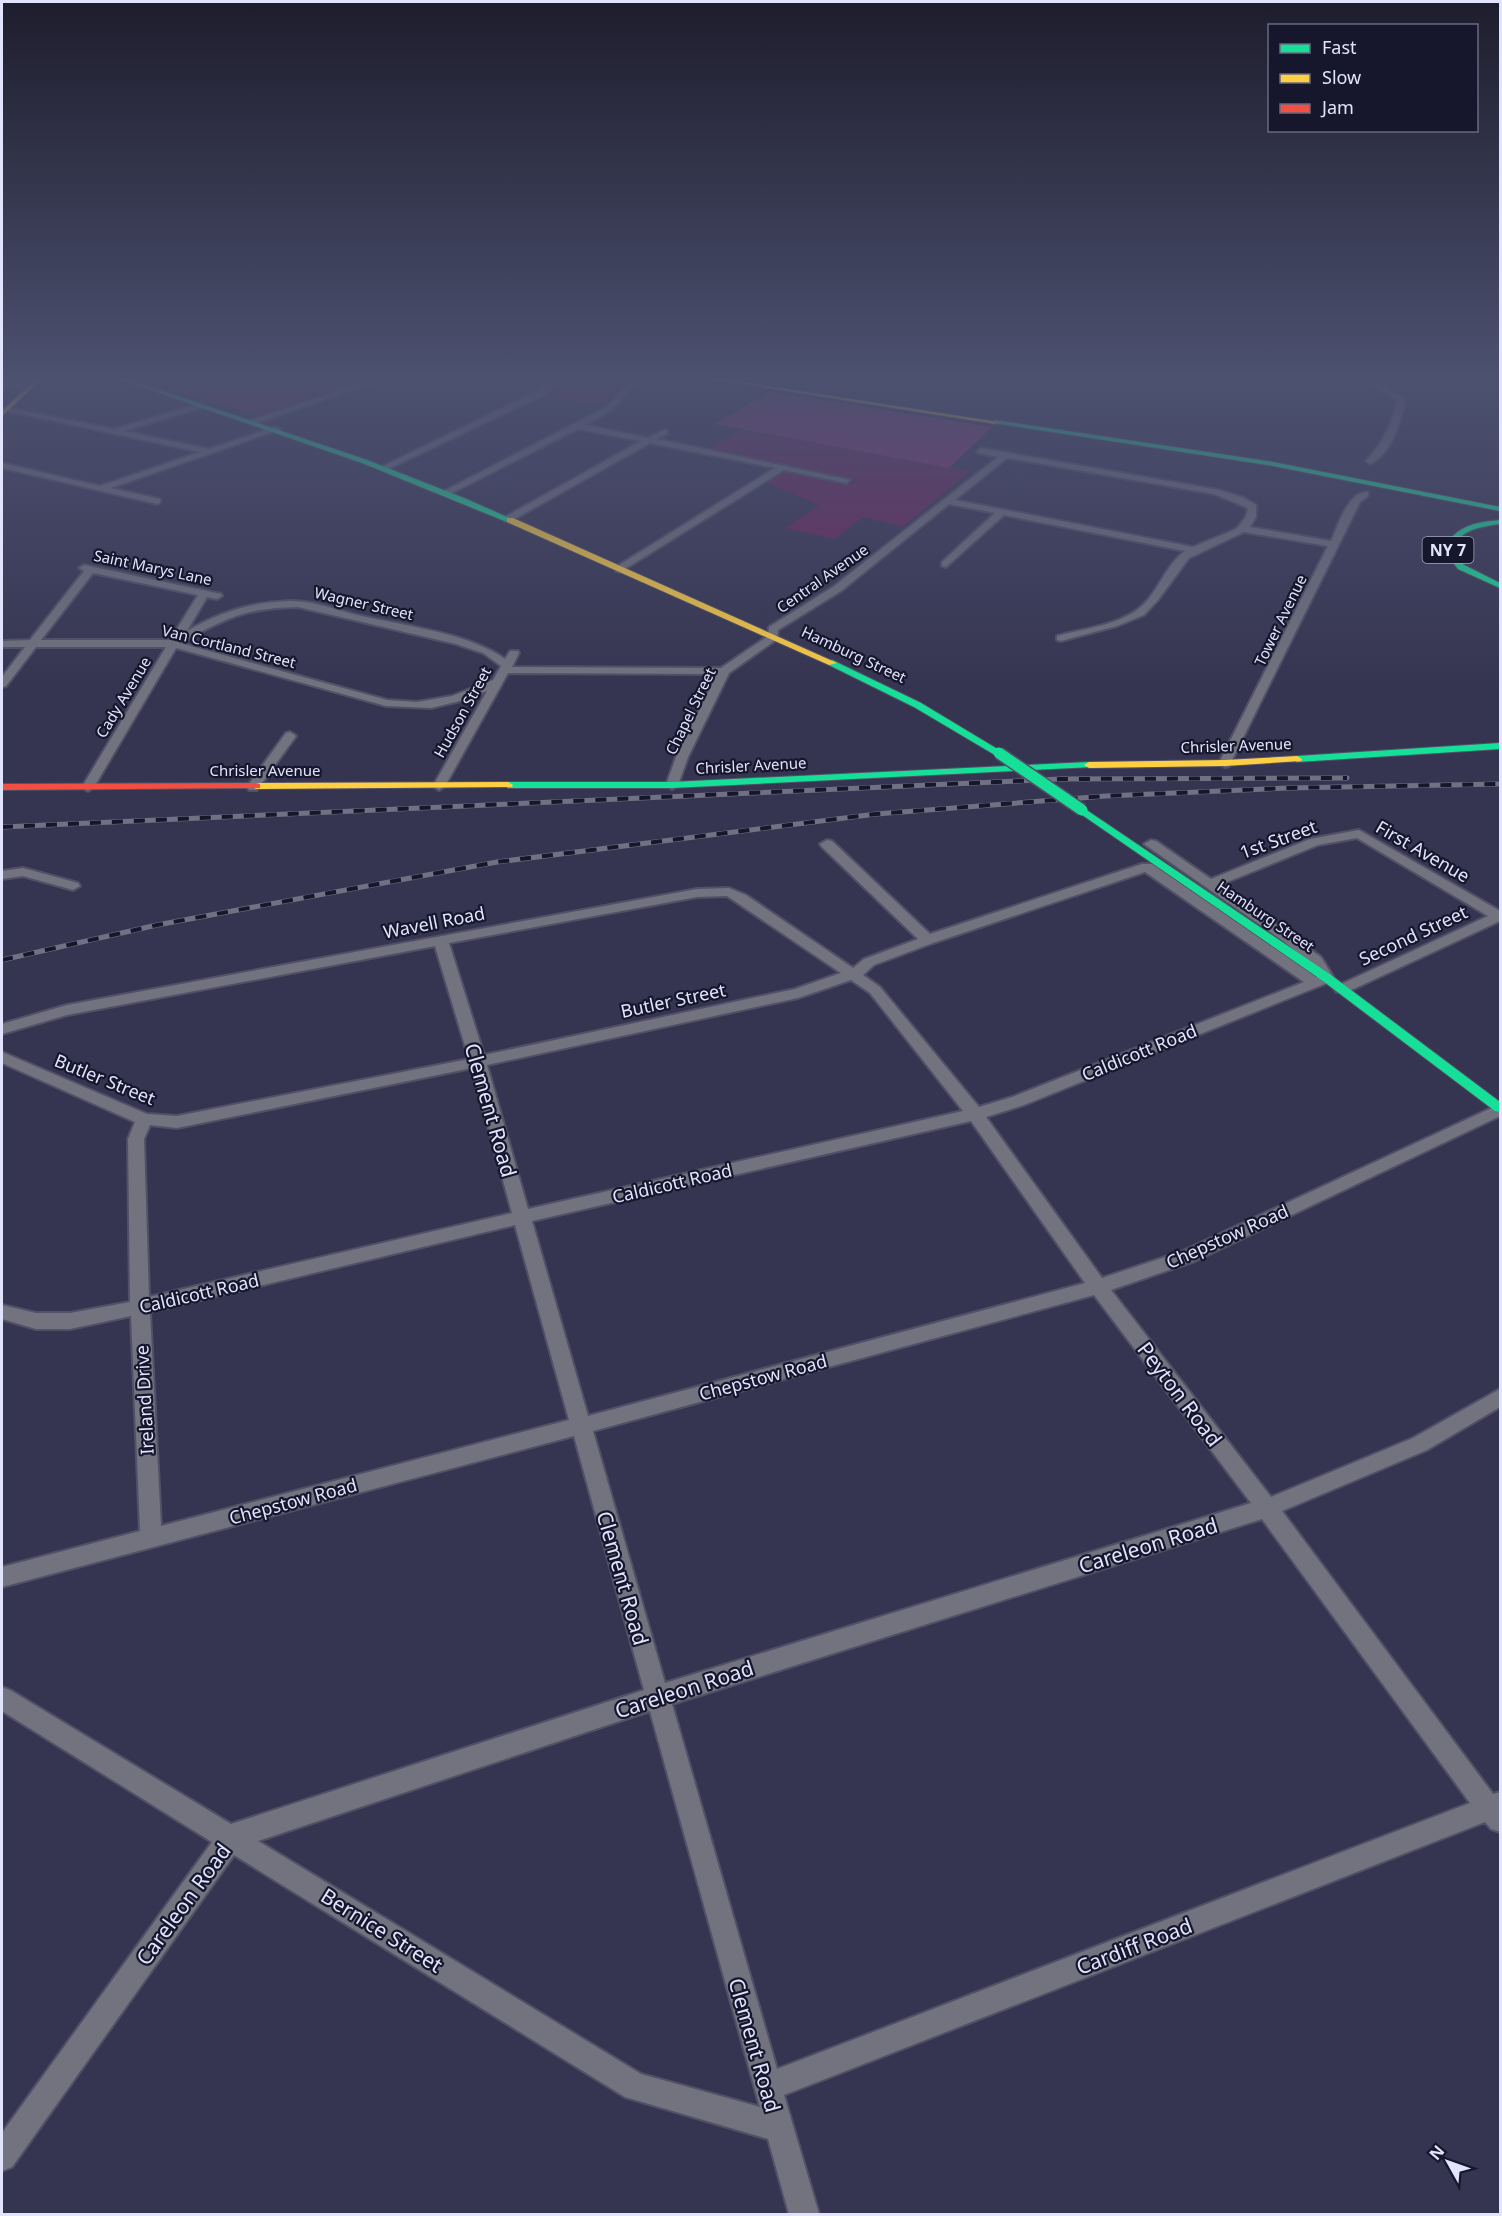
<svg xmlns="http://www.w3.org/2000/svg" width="1502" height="2216" font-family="'Noto Sans',sans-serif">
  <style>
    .green { fill: #6c255b }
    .forest { fill: #8c3375 }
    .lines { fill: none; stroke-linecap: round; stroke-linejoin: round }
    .street-casing { stroke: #515067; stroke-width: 4 }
    .fast-casing { stroke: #515067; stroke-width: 2 }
    .slow-casing { stroke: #515067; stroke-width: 2 }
    .jam-casing { stroke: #515067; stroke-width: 2 }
    .street { fill: #72737f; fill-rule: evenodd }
    .fast { fill: #16e098; fill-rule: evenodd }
    .slow { fill: #ffcf43; fill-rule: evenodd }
    .jam { fill: #f24e42; fill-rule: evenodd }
    .rail-casing { stroke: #727183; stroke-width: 5 }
    .rail { stroke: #16162d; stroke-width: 4; stroke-dasharray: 11; stroke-linecap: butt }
    .fast-bridge-casing { stroke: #515067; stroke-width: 14; stroke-linecap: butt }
    .fast-bridge { stroke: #16e098; stroke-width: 11 }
    .labels { text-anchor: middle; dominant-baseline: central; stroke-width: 4.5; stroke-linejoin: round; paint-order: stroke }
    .far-street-label { font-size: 15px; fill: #e2e4fe; stroke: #16162d }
    .shield { fill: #16162d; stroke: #a5a6bf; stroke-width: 1.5 }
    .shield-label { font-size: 16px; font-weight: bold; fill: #e2e4fe }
    .street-label { font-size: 18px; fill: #e2e4fe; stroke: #16162d }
    .near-street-label { font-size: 21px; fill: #e2e4fe; stroke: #16162d }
  </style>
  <rect width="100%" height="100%" fill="#363551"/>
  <path class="green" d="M200 377H373L258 415 170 389Z
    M566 377 624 380 602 405 542 396 558 386Z
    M741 430 970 471 903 527 863 517 834 539 785 528 819 505 765 482 784 470 852 484 857 481 706 451Z"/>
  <path class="forest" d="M770 392 992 427 949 468 715 424Z"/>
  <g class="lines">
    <g class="street-casing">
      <path id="street" d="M379 377H390L256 423 249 421Z
        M555 377H563L548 393 386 470 379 468 542 389Z
        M614 377H632L635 382C618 407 611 411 585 425L648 438 664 430H667V434L657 439 850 480 846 483 784 470 620 572 616 571V567L775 468 650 443 511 521H505V517L641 441 578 429 450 494 442 492 605 408 614 400 627 382 626 379Z
        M1358 377H1367L1405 399C1402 420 1391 455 1370 464L1366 461C1382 444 1393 424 1397 400Z
        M2 383H33L37 385 33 387H2Z
        M201 403 205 405 204 407 124 431 209 449 274 427 281 429 111 488 160 499V503L157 504 2 468V463L100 486 200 452 7 411 3 409 4 407 114 429Z
        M981 448 1219 490 1244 498 1256 505V517L1250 527 1331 541C1338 526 1348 491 1368 492V496L1360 502 1229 766 1225 767 1219 763 1328 546 1244 532 1189 558 1158 600 1144 615 1117 626 1061 641 1057 640V636C1085 628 1124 625 1145 603 1160 587 1167 564 1185 551L1004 515 946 567 942 566V562L995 513 949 504 841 591 778 630 777 639 729 673 688 757 678 785 672 789 666 785 676 757 717 674 508 673 445 786 439 790 433 786 487 691 460 701 431 708 386 706 176 648 94 787 88 791 82 787 166 647H36L6 686 2 687V677L25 647H2V641L30 640 84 571 79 568 84 565 221 594 222 596 217 599 207 597 187 631C220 612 251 602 290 601 312 600 336 610 357 615 401 625 469 633 505 659L510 651H518L519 653 512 667 721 668 768 636 769 627 833 587 998 457 978 453 977 451ZM1007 458 1214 494 1248 508 1246 517 1236 529 1193 547 955 500ZM93 573 198 595 170 640H41ZM298 607 456 644 483 653 501 666 493 680 452 696 417 702 387 700 180 643C226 619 243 608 298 607Z
        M290 732 296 736 257 790H249L247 787 249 784 286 733Z
        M1359 830 1500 911V921L1347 992H1337L1334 989 1337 986 1488 916 1357 838 1318 845 1220 885 1321 957 1334 978 1332 981 1024 1105 986 1117 1102 1278 1183 1251 1500 1104V1116L1195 1261 1111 1290 1271 1497 1413 1438 1500 1389V1407L1427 1450 1282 1511 1493 1794 1500 1792V1832L1491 1829 1485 1822 784 2095 819 2214H789L768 2139 625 2097 234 1855 12 2167 2 2171V2133L212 1842 2 1711V1687L10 1690 231 1824 644 1690 574 1436 2 1587V1567L140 1531 131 1316 70 1329H36L2 1319V1305L36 1313H70L130 1302 128 1139 135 1122 2 1063V1052L147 1114 177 1116 469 1059 435 946 67 1015 2 1034V1024L67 1005 697 889 729 888 746 895 853 968 864 959 918 939 822 847 820 844 827 840 832 841 930 934 1142 864H1152L1316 977 1318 976 1310 963 1283 941 1144 844 1151 840 1156 841 1211 879 1310 839ZM1145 872 1304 982 1012 1097 979 1107 880 987 863 975 874 965 933 943ZM727 896 841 973 795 989 484 1055 449 943 697 897ZM851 980 870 993 963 1111 528 1209 487 1065 798 998ZM472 1068 512 1213 149 1297 144 1139 150 1125 177 1128ZM971 1121 1085 1283 588 1416 532 1221ZM515 1225 569 1420 161 1526 150 1312ZM1094 1295 1251 1503 665 1683 593 1431ZM1262 1519 1470 1803 777 2069 672 1704ZM650 1711 760 2107 641 2074 258 1841Z
        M23 868 78 883 80 886 73 890 23 876 2 879V871Z"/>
    </g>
    <g class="fast-casing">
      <path id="fast" d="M113 377H121L367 460 464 498 514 520 507 522 362 463Z
        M995 420 1273 462 1500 507V511L1273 466 993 423Z
        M1500 520V524C1480 527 1460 529 1452 550L1464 565 1500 583V588L1458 569 1444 550C1454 526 1476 522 1500 520Z
        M832 660 921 703 1004 753 1003 755H995L914 707 829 665 827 663Z
        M1500 743V749L1297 762 1292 759 1297 756Z
        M1089 762 1093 763V767L672 788H508L503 785 508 782H672Z
        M1082 807 1331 975 1500 1102V1112L1495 1111 1323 981 1078 812V808Z"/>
    </g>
    <g class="slow-casing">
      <path id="slow" d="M38 377H44L2 416V411Z
        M697 377H711L998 422 995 424Z
        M507 518H513L837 663 829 665 507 522Z
        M1297 756 1302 759 1301 761 1225 766 1089 768 1084 765 1089 762 1225 760Z
        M508 782 513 785 512 787 256 789 251 786 256 783Z"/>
    </g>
    <g class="jam-casing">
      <path id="jam" d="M256 783 260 784V788L2 790V784Z"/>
    </g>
    <use href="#street" class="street"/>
    <use href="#fast" class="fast"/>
    <use href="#slow" class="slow"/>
    <use href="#jam" class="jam"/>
    <g class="rail-casing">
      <path id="rail" d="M2 827 1060 779 1347 778
        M2 960 157 925 497 862 876 814 1106 796 1288 788 1500 784"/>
    </g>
    <use href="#rail" class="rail"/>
    <g class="fast-bridge-casing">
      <path id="fast-bridge" d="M999 753 1082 810"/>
    </g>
    <use href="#fast-bridge" class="fast-bridge"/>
  </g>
  <linearGradient id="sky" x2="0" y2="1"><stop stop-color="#1e1d2d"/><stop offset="0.55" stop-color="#4c5170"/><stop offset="1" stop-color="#4c5170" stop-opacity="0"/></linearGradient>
  <rect width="1502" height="687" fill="url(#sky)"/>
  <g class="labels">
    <g class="far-street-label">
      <text transform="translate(153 567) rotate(12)">Saint Marys Lane</text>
      <text transform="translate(822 578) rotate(-35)">Central Avenue</text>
      <text transform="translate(364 603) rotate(13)">Wagner Street</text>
      <text transform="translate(1280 620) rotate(-64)">Tower Avenue</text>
      <text transform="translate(229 646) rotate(14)">Van Cortland Street</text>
      <text transform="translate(854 654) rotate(25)">Hamburg Street</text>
      <text transform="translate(123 697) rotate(-59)">Cady Avenue</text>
      <text transform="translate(690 711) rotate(-64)">Chapel Street</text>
      <text transform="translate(462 712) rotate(-61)">Hudson Street</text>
      <text transform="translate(1236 745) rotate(-2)">Chrisler Avenue</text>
      <text transform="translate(751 765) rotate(-3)">Chrisler Avenue</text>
      <text x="265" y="770">Chrisler Avenue</text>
      <text transform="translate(1266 916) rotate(34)">Hamburg Street</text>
    </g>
    <rect class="shield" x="1422.5" y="537" width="51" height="26" rx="4.5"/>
    <g class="shield-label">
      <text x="1448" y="550">NY 7</text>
    </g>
    <g class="street-label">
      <text transform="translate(1278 839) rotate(-20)">1st Street</text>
      <text transform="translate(1423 851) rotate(30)">First Avenue</text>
      <text transform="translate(434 922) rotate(-11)">Wavell Road</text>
      <text transform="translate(1413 935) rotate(-25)">Second Street</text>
      <text transform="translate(673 1000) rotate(-12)">Butler Street</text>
      <text transform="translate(1139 1052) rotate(-22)">Caldicott Road</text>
      <text transform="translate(105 1079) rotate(22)">Butler Street</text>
      <text transform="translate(672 1183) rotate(-13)">Caldicott Road</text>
      <text transform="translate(1227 1236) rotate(-24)">Chepstow Road</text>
      <text transform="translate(199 1293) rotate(-13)">Caldicott Road</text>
      <text transform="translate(763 1377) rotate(-15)">Chepstow Road</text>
      <text transform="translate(144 1400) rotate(-93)">Ireland Drive</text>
      <text transform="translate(293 1501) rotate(-15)">Chepstow Road</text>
    </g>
    <g class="near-street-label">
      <text transform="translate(491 1110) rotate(74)">Clement Road</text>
      <text transform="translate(1180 1394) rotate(53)">Peyton Road</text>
      <text transform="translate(1148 1545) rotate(-17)">Careleon Road</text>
      <text transform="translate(623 1578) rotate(74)">Clement Road</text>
      <text transform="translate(684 1689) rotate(-18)">Careleon Road</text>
      <text transform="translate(183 1904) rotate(-54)">Careleon Road</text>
      <text transform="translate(382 1930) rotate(32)">Bernice Street</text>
      <text transform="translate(1134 1946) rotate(-21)">Cardiff Road</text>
      <text transform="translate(755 2045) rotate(74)">Clement Road</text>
    </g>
  </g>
  <rect width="1502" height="2216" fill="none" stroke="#e2e4fe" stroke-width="6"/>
  <rect x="1268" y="24" width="210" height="108" fill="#16162d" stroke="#686881" stroke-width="1.5"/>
  <rect x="1280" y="44" width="30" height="9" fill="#16e098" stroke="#686881" stroke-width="1.5"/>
  <text x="1322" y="54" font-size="18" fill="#e2e4fe">Fast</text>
  <rect x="1280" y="74" width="30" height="9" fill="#ffcf43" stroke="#686881" stroke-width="1.5"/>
  <text x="1322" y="84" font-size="18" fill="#e2e4fe">Slow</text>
  <rect x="1280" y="104" width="30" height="9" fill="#f24e42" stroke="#686881" stroke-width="1.5"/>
  <text x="1322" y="114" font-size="18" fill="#e2e4fe">Jam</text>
  <g transform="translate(1448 2162) rotate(310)" stroke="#16162d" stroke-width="4.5" paint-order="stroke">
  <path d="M0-4.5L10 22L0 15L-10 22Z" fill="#e2e4fe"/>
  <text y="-9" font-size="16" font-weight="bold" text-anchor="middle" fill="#e2e4fe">N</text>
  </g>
</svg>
